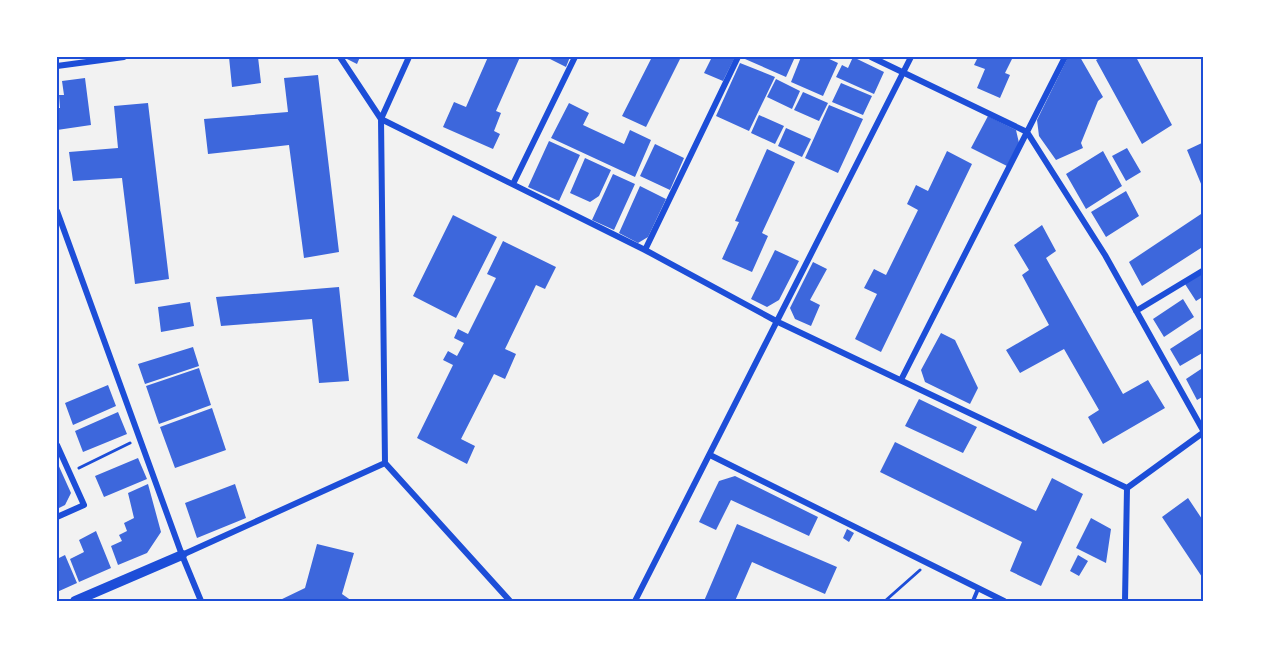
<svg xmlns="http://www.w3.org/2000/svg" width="1261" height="658" font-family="Literata,serif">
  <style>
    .building { fill: #3d67dc }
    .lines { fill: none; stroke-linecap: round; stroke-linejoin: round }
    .path { stroke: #1d4ed8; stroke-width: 3 }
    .service { stroke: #1d4ed8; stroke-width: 4 }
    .minor { stroke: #1d4ed8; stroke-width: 6 }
    .secondary { stroke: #1d4ed8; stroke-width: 10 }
    .neatline { fill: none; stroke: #1d4ed8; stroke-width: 2 }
  </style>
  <rect width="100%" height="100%" fill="#f2f2f2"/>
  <path class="building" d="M229 57H258L261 83 232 87Z
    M343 57H360L357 64Z
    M488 57H520L496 111 501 113 494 131 500 134 493 149 443 127 454 102 466 107Z
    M546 57H570L566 67Z
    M652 57H681L646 127 622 116Z
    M712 57H735L723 81 704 73Z
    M746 57H795L786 77 745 59Z
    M801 57H825L838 63 823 96 791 82Z
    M853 57 884 72 874 94 836 77 842 65 848 68Z
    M978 57H1013L1005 73 1010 75 1000 98 977 88 985 69 974 65Z
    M1068 57H1080L1103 97 1098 101 1081 143 1083 148 1056 160 1039 136 1037 120Z
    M1101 57H1136L1172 125 1142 144 1096 60Z
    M740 63 775 77 749 131 716 116Z
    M318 75 339 252 304 258 289 145 208 154 204 119 288 112 284 78Z
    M85 78 91 125 57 130V108H60L59 95H64L62 81Z
    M776 79 800 91 792 109 767 97Z
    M841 83 872 96 863 115 832 102Z
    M803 92 828 103 819 121 794 110Z
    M148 103 169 279 135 284 122 178 73 181 69 152 118 148 114 106Z
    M569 103 589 113 583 125 624 144 630 130 651 140 635 177 551 138Z
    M829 105 863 119 838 173 805 158Z
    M759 115 784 126 775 144 751 133Z
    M988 116 1016 130 1019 143 1007 166 971 148Z
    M786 128 811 139 802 157 778 146Z
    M549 141 580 155 559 201 528 187Z
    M1204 142V191L1187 150Z
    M655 144 684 158 670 190 640 176Z
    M1127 148 1141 172 1126 181 1112 156Z
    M767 149 795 162 762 233 768 236 752 272 722 259 739 222 735 221Z
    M947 151 972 164 881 352 855 339 877 294 864 288 874 269 886 275 918 210 907 204 916 185 928 191Z
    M1103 151 1122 186 1086 209 1066 174Z
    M585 158 611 170 599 196 590 202 570 193Z
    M613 174 635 184 614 230 592 220Z
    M640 186 666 199 648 237 638 243 619 233Z
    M1126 191 1139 216 1106 237 1091 212Z
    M1204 212V246L1142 286 1129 262Z
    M453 215 497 237 456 318 413 296Z
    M1042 225 1056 251 1046 258 1123 394 1148 380 1165 408 1103 444 1088 417 1099 410 1064 349 1020 373 1006 350 1049 325 1022 275 1029 270 1014 245Z
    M503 241 556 267 545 289 536 285 505 349 516 354 505 379 494 374 461 439 475 446 467 464 417 438 453 365 443 360 448 351 457 356 464 343 454 338 458 329 468 334 496 278 487 274Z
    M775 250 799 261 779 300 767 307 751 299Z
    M813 262 827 269 810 300 820 305 811 326 795 319 790 308Z
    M1204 272V296L1196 301 1185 284Z
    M339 287 349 381 319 383 312 319 221 326 216 297Z
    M1183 299 1194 317 1164 337 1153 319Z
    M190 302 194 326 161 332 158 307Z
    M1201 329 1204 334V352L1180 366 1170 349Z
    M941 333 955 340 978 388 970 404 925 382 921 370Z
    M193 347 199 366 145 384 138 364Z
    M1204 367V396L1197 400 1186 379Z
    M199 368 211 405 159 424 146 386Z
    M108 385 116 406 73 425 65 403Z
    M919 399 977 427 963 453 905 426Z
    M212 408 226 450 175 468 160 427Z
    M118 412 127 434 83 452 75 431Z
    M895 442 1036 511 1052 478 1083 494 1041 586 1010 571 1022 542 880 472Z
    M138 458 147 479 104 497 95 476Z
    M57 462 71 493 65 505 57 509Z
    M735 476 818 517 809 536 731 500 716 530 699 522 719 481Z
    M148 484 161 532 147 553 118 565 111 546 122 541 119 535 127 531 124 523 134 518 128 493Z
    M235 484 246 518 197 538 185 503Z
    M1188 498 1204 522V580L1162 517Z
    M1091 518 1111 529 1106 563 1076 548Z
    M737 524 837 567 825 594 752 562 735 601H704Z
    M847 529 854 533 849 542 843 538Z
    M96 531 111 568 79 582 70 559 84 552 79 540Z
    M317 544 354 553 342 594 352 601H278L305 588Z
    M65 555 77 583 57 592V559Z
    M1078 555 1088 561 1079 576 1070 571Z"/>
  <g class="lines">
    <path class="path" d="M79 468 130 443
      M885 601 920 570"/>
    <path class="service" d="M973 601 978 589"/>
    <path class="minor" d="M340 57 381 119 645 250 778 322 1127 488
      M409 57 381 119 385 463 510 601
      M871 57 1027 132 1105 255 1204 432
      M57 66 124 57
      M513 184 575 57
      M57 211 182 555 201 601
      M645 250 738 57
      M1136 311 1204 270
      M901 380 1065 57
      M57 445 84 505 57 517
      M710 455 1004 601
      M182 555 385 463
      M635 601 911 57
      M1125 601 1127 488 1204 432"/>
    <path class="secondary" d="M75 601 182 555"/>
  </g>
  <rect width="1261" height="658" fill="none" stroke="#ffffff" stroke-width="117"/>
  <rect x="58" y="58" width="1144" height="542" class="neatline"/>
</svg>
